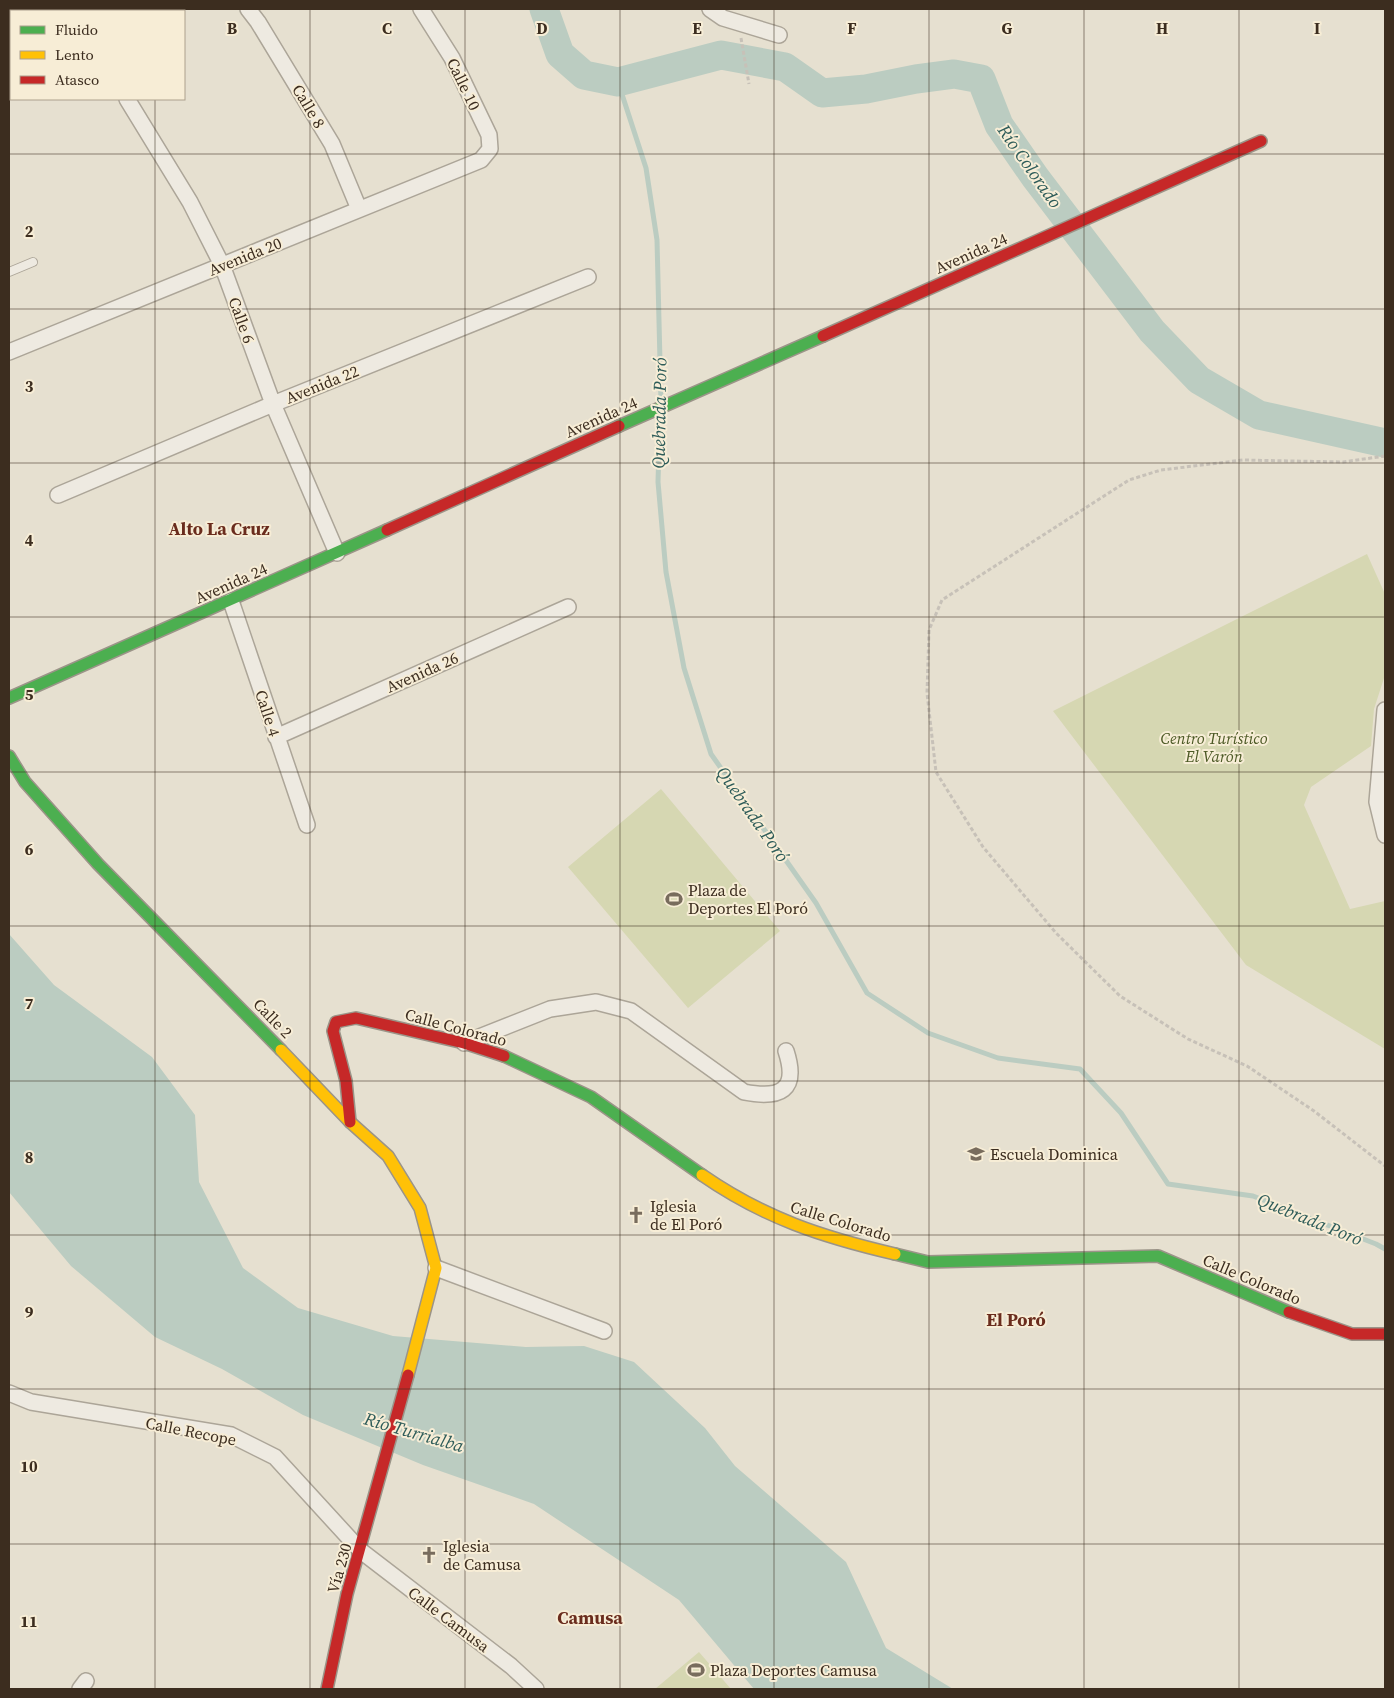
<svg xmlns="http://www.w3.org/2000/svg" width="1394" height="1698" font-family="'Source Serif 4',serif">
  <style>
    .green { fill: #d6d7b2 }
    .water { fill: #bbccc1 }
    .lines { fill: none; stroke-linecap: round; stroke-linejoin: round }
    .stream { stroke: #bbccc1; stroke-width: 5 }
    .river { stroke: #bbccc1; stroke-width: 29 }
    .lane-casing { stroke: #aca598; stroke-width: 10 }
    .street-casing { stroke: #aca598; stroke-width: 18 }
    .fast-casing { stroke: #9b9488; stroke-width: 14 }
    .slow-casing { stroke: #9b9488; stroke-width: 14 }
    .jam-casing { stroke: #9b9488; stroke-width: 14 }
    .path { stroke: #c7c1b8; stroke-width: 3; stroke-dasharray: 4 2.5; stroke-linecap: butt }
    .lane { stroke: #eeeae1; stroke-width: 8 }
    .street { stroke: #eeeae1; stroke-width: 15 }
    .fast { stroke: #4caf50; stroke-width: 11 }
    .slow { stroke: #ffc107; stroke-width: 11 }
    .jam { stroke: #c62828; stroke-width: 11 }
    .grid { fill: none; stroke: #3c2d1f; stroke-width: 1; stroke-opacity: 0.55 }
    .labels { text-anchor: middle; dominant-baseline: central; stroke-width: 4; stroke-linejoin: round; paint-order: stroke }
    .street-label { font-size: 16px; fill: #3c2d1f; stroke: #f7edd6 }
    .park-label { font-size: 16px; font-style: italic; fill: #4c5925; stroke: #f7edd6 }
    .poi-label { font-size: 16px; fill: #3c2d1f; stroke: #f7edd6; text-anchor: start }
    .water-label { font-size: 18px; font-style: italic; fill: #2e5c59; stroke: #f7edd6 }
    .neighbourhood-label { font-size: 18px; font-weight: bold; fill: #6a2c1d; stroke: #f7edd6 }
    .grid-label { font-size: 16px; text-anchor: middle; font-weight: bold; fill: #3c2d1f; stroke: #f7edd6; stroke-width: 4; stroke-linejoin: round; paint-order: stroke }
  </style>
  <rect width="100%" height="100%" fill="#e6e0d0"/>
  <path class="green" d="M1367 554 1385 594V675L1374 709 1371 746 1311 787 1304 805 1350 909 1385 901V1049L1246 965 1053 711Z
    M661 789 780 931 688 1008 568 867Z
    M699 1652 731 1689H655Z"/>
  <path class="water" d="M9 934 54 985 152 1057 195 1115 199 1182 243 1268 298 1308 393 1336 526 1347 584 1346 634 1362 705 1428 735 1466 846 1562 886 1648 953 1689H754L679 1600 534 1504 423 1465 303 1415 222 1369 155 1337 71 1266 9 1192Z"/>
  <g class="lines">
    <path class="stream" d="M618 82 646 168 657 240 661 402
      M660 415 658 482 666 572 684 668 711 754 816 903 867 993 928 1033 998 1058 1080 1069 1121 1113 1168 1184 1253 1196 1376 1244 1385 1249"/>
    <path class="river" d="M544 9 560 54 584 75 618 82 721 55 785 67 822 93 866 89 916 79 954 74 981 79 999 125 1035 177 1152 331 1199 380 1259 415 1385 443"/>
    <g class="lane-casing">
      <path id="lane" d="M9 272 33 262"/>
    </g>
    <g class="street-casing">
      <path id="street" d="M56 9 59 11
        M248 9 258 22 332 144 359 209
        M710 9 723 18 779 35
        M81 11 83 9
        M127 99 190 202 222 265 273 404 337 553
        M9 352 481 160 490 149 489 135 452 58 421 9
        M58 495 273 404 588 277
        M231 601 307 825
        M1385 710 1377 802 1385 835
        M276 737 568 607
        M464 1043 550 1009 596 1002 631 1011 744 1092C780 1099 799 1091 786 1051
        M436 1268 604 1331
        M9 1393 31 1402 231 1435 275 1457 361 1551 511 1666 536 1689
        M80 1689 86 1681"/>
    </g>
    <g class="fast-casing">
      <path id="fast" d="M619 426 823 336
        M9 698 387 530
        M9 756 25 782 98 864 281 1050
        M504 1056 591 1097 702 1175
        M895 1254 928 1262 1158 1256 1289 1312"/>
    </g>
    <g class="slow-casing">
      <path id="slow" d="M281 1050 350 1122 388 1156 420 1208 436 1268 408 1375
        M702 1175C764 1218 822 1237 895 1254"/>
    </g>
    <g class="jam-casing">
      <path id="jam" d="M823 336 1261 141
        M387 530 619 426
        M350 1122 346 1081 333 1031 336 1022 356 1018 464 1043 504 1056
        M1289 1312 1352 1334H1385
        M327 1689 347 1594 408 1375"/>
    </g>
    <path class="path" d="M741 38 749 84
      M1385 456 1343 462 1243 460 1161 470 1129 480 942 600 929 630 927 693 936 772 983 847 1056 933 1120 996 1188 1039 1247 1066 1314 1111 1385 1166"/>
    <use href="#lane" class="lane"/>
    <use href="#street" class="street"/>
    <use href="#fast" class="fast"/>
    <use href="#slow" class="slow"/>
    <use href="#jam" class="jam"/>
  </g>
  <path class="grid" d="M155 9V11M310 9V1689M465 9V1689M620 9V1689M774 9V1689M929 9V1689M1084 9V1689M1239 9V1689M155 99V1689M9 154H1385M9 309H1385M9 463H1385M9 617H1385M9 772H1385M9 926H1385M9 1081H1385M9 1235H1385M9 1389H1385M9 1544H1385"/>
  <defs>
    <g id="stadium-bare" transform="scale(1.35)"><path d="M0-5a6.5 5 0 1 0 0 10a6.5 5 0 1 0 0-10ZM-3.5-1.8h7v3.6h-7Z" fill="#786c5d" stroke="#f7edd6" stroke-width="2.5" paint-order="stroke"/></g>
    <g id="school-bare" transform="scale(1.35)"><path d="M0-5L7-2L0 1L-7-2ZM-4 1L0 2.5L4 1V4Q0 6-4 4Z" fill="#786c5d" stroke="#f7edd6" stroke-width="2.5" paint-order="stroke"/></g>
    <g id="church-bare" transform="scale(1.35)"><path d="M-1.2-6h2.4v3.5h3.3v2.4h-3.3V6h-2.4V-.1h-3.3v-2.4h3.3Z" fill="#786c5d" stroke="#f7edd6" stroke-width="2.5" paint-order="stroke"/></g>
  </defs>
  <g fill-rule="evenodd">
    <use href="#stadium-bare" x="674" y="899"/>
    <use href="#school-bare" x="976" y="1154"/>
    <use href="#church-bare" x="636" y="1215"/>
    <use href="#church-bare" x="429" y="1555"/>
    <use href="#stadium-bare" x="696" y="1670"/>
  </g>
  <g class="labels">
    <g class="street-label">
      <text transform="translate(464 84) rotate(64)">Calle 10</text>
      <text transform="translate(309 106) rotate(59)">Calle 8</text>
      <text transform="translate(971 253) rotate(-24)">Avenida 24</text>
      <text transform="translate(245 256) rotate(-22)">Avenida 20</text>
      <text transform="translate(242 320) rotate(70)">Calle 6</text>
      <text transform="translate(322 384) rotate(-22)">Avenida 22</text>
      <text transform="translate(601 417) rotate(-24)">Avenida 24</text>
      <text transform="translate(231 583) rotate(-24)">Avenida 24</text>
      <text transform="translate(422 672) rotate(-24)">Avenida 26</text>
      <text transform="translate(268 713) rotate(72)">Calle 4</text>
      <text transform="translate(273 1018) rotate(46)">Calle 2</text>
      <text transform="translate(456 1027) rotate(15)">Calle Colorado</text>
      <text transform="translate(841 1221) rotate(17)">Calle Colorado</text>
      <text transform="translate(1252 1279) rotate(23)">Calle Colorado</text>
      <text transform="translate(191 1431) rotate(11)">Calle Recope</text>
      <text transform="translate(339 1568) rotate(-74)">Vía 230</text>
      <text transform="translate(449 1619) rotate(37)">Calle Camusa</text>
    </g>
    <g class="park-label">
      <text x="1214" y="738">Centro Turístico<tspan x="1214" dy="18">El Varón</tspan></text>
    </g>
    <g class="poi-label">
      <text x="688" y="890">Plaza de<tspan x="688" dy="18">Deportes El Poró</tspan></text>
      <text x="990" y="1154">Escuela Dominica</text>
      <text x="650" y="1206">Iglesia<tspan x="650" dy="18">de El Poró</tspan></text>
      <text x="443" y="1546">Iglesia<tspan x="443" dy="18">de Camusa</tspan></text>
      <text x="710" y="1670">Plaza Deportes Camusa</text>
    </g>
    <g class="water-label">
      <text transform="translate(1030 166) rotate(55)">Río Colorado</text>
      <text transform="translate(659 413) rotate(-89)">Quebrada Poró</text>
      <text transform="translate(753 814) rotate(55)">Quebrada Poró</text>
      <text transform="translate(1310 1219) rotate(22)">Quebrada Poró</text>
      <text transform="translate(414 1432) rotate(16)">Río Turrialba</text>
    </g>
    <g class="neighbourhood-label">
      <text x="219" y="528">Alto La Cruz</text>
      <text x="1016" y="1319">El Poró</text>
      <text x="590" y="1617">Camusa</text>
    </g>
  </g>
  <g class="grid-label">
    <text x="232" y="34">B</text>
    <text x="387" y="34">C</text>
    <text x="542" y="34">D</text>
    <text x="697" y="34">E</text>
    <text x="852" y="34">F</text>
    <text x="1007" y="34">G</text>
    <text x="1162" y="34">H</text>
    <text x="1317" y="34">I</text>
    <text x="29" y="237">2</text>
    <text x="29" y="392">3</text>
    <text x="29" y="546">4</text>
    <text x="29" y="700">5</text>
    <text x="29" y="855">6</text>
    <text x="29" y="1009">7</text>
    <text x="29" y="1163">8</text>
    <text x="29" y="1318">9</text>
    <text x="29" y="1472">10</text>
    <text x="29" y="1627">11</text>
  </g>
  <rect width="1394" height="1698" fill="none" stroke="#3c2d1f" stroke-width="20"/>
  <rect x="10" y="10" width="175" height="90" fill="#f7edd6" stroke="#aca08d"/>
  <rect x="20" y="26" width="25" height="8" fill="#4caf50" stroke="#aca08d"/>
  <text x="55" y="35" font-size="15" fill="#3c2d1f">Fluido</text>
  <rect x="20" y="51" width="25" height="8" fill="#ffc107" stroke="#aca08d"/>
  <text x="55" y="60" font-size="15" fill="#3c2d1f">Lento</text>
  <rect x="20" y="76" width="25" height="8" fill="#c62828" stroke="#aca08d"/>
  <text x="55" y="85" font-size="15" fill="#3c2d1f">Atasco</text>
</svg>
